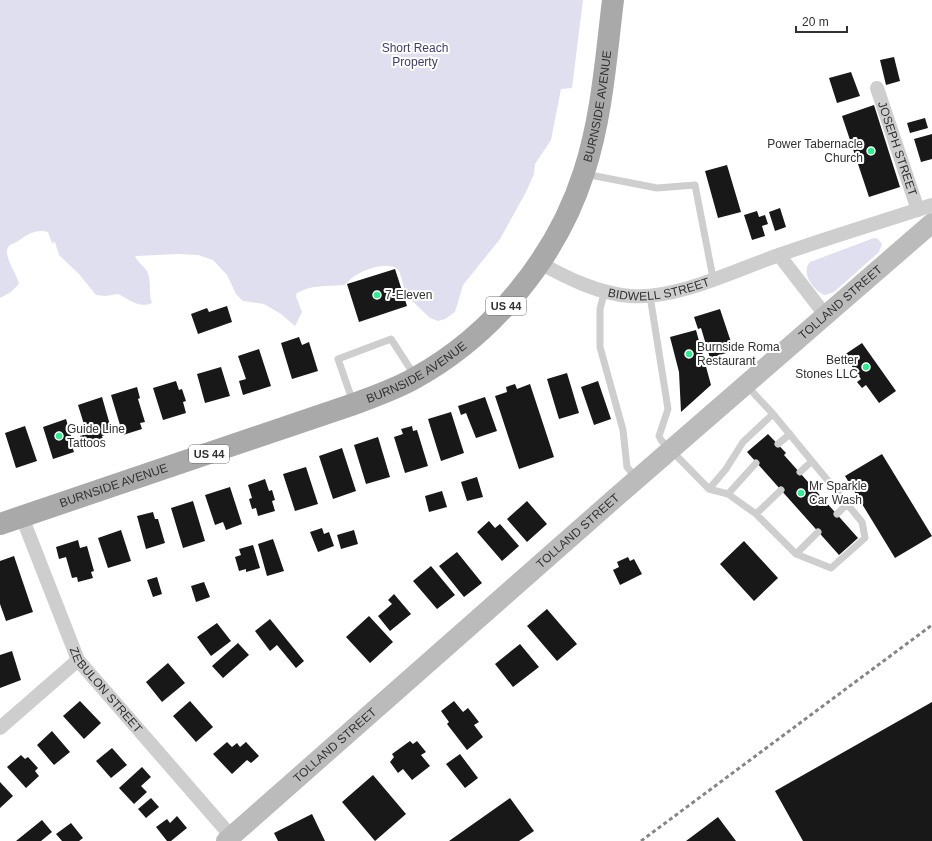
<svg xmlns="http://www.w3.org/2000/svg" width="932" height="841" font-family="Helvetica,sans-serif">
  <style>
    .green { fill: #dfdfef }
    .building { fill: #181818 }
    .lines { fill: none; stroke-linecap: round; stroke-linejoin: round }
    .lane { stroke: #cecece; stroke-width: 7 }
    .street { stroke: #cecece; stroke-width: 14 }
    .secondary { stroke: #bbb; stroke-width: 20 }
    .primary { stroke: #a9a9a9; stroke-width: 22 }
    .rail { stroke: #868686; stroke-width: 3; stroke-dasharray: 4 3; stroke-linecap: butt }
    .poi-dot { fill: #2bf18d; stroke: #fff; stroke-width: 1.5 }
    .labels { text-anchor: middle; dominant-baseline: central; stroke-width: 4; stroke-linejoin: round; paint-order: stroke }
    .shield { fill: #fff; stroke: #6f6f6f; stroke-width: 1 }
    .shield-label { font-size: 11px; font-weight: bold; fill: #313131 }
    .park-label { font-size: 12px; fill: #403b71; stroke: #fff }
    .street-label { font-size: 12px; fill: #313131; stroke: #fff }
    .poi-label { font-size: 12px; fill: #313131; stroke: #fff; text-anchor: start }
  </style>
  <rect width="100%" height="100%" fill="#fff"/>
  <path class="green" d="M0 0H583L572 88 561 89 551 140 535 164 534 174 526 192 500 239 463 285 455 312 445 319 438 321 430 318 406 295 399 270C388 260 362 270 352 278 349 280 347 284 343 285 327 287 312 284 297 293L296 296 302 312 295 326 281 314 264 304 243 301 236 294 227 275 213 260 198 255 178 254 135 256C138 263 144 266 147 271 152 281 148 293 152 303 139 309 129 299 118 294L106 296 96 295 79 274 59 255 55 242 52 243 48 232C39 229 29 233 21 239 17 242 14 243 10 245 0 253 18 275 19 284L11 292 0 298Z
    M874 238 878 239 882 244 879 252 834 292 825 295C814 291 800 273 810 262Z"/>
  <path class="building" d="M894 57 900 81 886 85 880 60Z
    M851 72 860 96 837 103 829 78Z
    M874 105 900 187 869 197 842 116Z
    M925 118 928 128 910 133 907 123Z
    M932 134V159L921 162 914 139Z
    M727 165 741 212 718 218 705 171Z
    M780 208 786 227 775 231 769 212Z
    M757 211 759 217 765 215 768 224 762 226 765 236 752 240 744 215Z
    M395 269 407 306 359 322 347 284Z
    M227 306 232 322 198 334 191 314 207 308 209 312Z
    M720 309 732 345 726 353 710 358 701 328 698 329 694 317Z
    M696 330 711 385 681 412 679 372 670 337Z
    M299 337 302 345 309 342 318 371 292 379 281 343Z
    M862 343 896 391 879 403 866 385 862 388 857 382 861 379 844 355Z
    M259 349 271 386 243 395 239 381 246 379 238 356Z
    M221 367 230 396 205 403 197 374Z
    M567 373 579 413 559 419 547 379Z
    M176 381 179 390 182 389 186 401 183 402 186 413 163 420 153 388Z
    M598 381 611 419 594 425 581 387Z
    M515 384 517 389 530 384 554 457 519 469 495 396 507 392 506 387Z
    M137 387 140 398 138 399 145 422 140 423 142 429 123 435 111 395Z
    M102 397 112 432 102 436 104 442 84 448 80 436 87 434 78 405Z
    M485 397 497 431 476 438 466 413 461 415 458 406Z
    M451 412 464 453 441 461 428 419Z
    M66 419 74 446H72L74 452 53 459 43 427Z
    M25 426 37 461 16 468 5 433Z
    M412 426 413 431 417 430 428 466 405 473 394 437 403 434 401 429Z
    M768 434 786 453 784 455 858 538 839 555 747 452Z
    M378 437 390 477 366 484 354 445Z
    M342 448 356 491 333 499 319 456Z
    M882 454 932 536 895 558 845 476Z
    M306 467 318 504 295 511 283 474Z
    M477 477 483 497 467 501 461 482Z
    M265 479 269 491 272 490 275 500 272 501 275 511 258 516 256 508 252 509 249 499 252 498 248 485Z
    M230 487 242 524 226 530 223 522 215 525 205 495Z
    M442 491 447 507 429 512 425 496Z
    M193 501 205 541 183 548 171 508Z
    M527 501 547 524 527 542 507 519Z
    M153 512 155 519H158L165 543 146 549 137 516Z
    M489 521 495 528 500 524 519 546 502 561 477 532Z
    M322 528 324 534 329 532 334 546 318 552 310 532Z
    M121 530 131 561 108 568 98 538Z
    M354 530 358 544 341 549 337 535Z
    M273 539 284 571 267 576 258 544Z
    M78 540 80 548 87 546 94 571 91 572 93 578 78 582 77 577 72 578 66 557 59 559 56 547Z
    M744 541 778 578 754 601 720 564Z
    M253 545 260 568 246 572V569L239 571 235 557 241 555 239 549Z
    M457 552 482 583 464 597 439 566Z
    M14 556 33 612 6 621 0 604V561Z
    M628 557 630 561 634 559 642 574 620 585 613 570 619 567 617 562Z
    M431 566 455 595 437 609 413 581Z
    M157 577 162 594 153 597 147 580Z
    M204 582 210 597 196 602 191 586Z
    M394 594 411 614 390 631 378 616 392 604 388 600Z
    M547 609 577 644 557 661 527 626Z
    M369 616 393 642 370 663 346 637Z
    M270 619 304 661 296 668 277 645 270 651 255 631Z
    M217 623 231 641 211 656 197 637Z
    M238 643 249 655 223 678 212 666Z
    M520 644 539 667 513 687 495 664Z
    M12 651 21 680 0 688V655Z
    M168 663 185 683 162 702 146 682Z
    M80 701 101 723 84 739 63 716Z
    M190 701 213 727 196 742 173 716Z
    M454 701 463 712 468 708 479 722 474 725 483 737 467 750 447 724 449 722 441 711Z
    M932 702V841H803L775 791Z
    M52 731 70 752 54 765 37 745Z
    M410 741 413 744 417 741 426 752 421 755 430 766 412 780 403 769 398 773 390 762 394 757 392 754Z
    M227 742 232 747 237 743 240 747 246 742 259 756 251 763 247 760 232 774 213 754Z
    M112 748 127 765 111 778 96 761Z
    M460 754 478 778 465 788 446 764Z
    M21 755 25 759 28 757 38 768 35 771 39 776 26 788 7 767Z
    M142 767 151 777 141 786 147 792 134 804 119 788Z
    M373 775 406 814 375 841 342 802Z
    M0 782 13 796 0 808Z
    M151 798 159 807 146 818 138 809Z
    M510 798 534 831 519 841H449Z
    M312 814 325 841H278L274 833Z
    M177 816 187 828 171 841H167L156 827 167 819 170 823Z
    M718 817 736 841H686Z
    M42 820 52 832 41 841H16Z
    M71 823 83 838 79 841H62L56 834Z"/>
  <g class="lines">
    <path class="lane" d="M585 174 657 188 695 185 713 278
      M605 290 600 309V347L623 430 627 467 637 479
      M650 296 668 409 659 436 661 440 709 489 728 494 756 514 796 554 831 568 865 538 862 522 773 414 747 386
      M353 402 338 359 391 339 415 376
      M778 444 790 434
      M800 472 811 462
      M709 489 726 469 743 442 773 414
      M728 494 756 463
      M756 514 781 490
      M837 514 847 504
      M796 554 818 532"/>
    <g class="street">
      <path id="s1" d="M877 88 918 210"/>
      <path d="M779 255 826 316"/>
      <path id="s2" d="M540 263C567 278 599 294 631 296 676 300 735 270 779 255 830 237 881 222 932 205"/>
      <path id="s3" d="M22 517 78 660 231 836"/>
      <path d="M0 728 78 660"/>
    </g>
    <path class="secondary" id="s4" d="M226 841 614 499 932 223"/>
    <path class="primary" id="s5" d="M0 524 354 404C375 396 396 389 415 378 493 335 557 257 584 172 602 117 606 57 613 0"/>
    <path class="rail" d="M641 841 932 625"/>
  </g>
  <g class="poi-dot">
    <circle cx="871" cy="151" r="4"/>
    <circle cx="377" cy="295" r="4"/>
    <circle cx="689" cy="354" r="4"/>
    <circle cx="866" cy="367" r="4"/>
    <circle cx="59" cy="436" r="4"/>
    <circle cx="801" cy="493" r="4"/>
  </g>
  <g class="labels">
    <g class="shield">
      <rect x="486" y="297" width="40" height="18" rx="3"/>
      <rect x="189" y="445" width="40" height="18" rx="3"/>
    </g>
    <g class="shield-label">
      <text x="506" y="306">US 44</text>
      <text x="209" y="454">US 44</text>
    </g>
    <g class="park-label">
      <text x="415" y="48">Short Reach<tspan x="415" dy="14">Property</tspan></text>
    </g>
    <g class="street-label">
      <text stroke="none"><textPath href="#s5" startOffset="780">BURNSIDE AVENUE</textPath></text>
      <text stroke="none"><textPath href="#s1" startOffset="64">JOSEPH STREET</textPath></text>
      <text stroke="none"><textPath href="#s2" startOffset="126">BIDWELL STREET</textPath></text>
      <text stroke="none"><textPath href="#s4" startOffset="817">TOLLAND STREET</textPath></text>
      <text stroke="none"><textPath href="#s5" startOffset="444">BURNSIDE AVENUE</textPath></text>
      <text stroke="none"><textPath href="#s5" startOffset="120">BURNSIDE AVENUE</textPath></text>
      <text stroke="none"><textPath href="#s4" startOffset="469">TOLLAND STREET</textPath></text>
      <text stroke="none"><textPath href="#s3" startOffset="194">ZEBULON STREET</textPath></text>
      <text stroke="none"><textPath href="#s4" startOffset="145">TOLLAND STREET</textPath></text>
    </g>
    <g class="poi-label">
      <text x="863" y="144" text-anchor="end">Power Tabernacle<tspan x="863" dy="14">Church</tspan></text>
      <text x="385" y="295">7-Eleven</text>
      <text x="697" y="347">Burnside Roma<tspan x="697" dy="14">Restaurant</tspan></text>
      <text x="858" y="360" text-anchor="end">Better<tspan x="858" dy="14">Stones LLC</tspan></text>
      <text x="67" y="429">Guide Line<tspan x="67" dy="14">Tattoos</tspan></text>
      <text x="809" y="486">Mr Sparkle<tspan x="809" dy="14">Car Wash</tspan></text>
    </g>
  </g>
  <path d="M796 26v6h51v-6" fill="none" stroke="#313131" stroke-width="2"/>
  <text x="802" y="26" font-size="12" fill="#313131" stroke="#ffffff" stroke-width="3" paint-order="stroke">20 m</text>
</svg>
